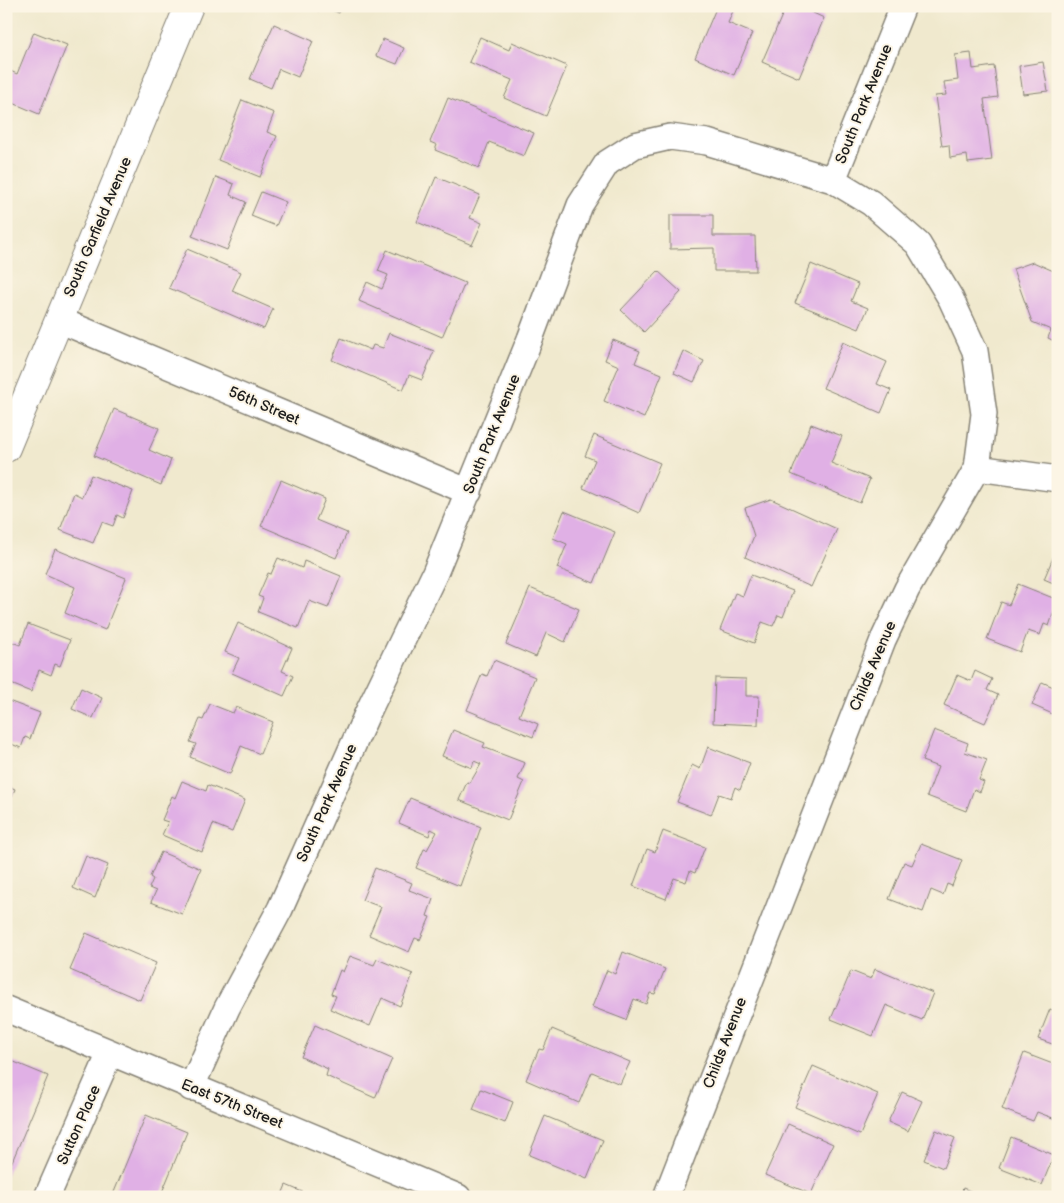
<svg xmlns="http://www.w3.org/2000/svg" width="1064" height="1203" font-family="'Balsamiq Sans',sans-serif">
  <style>
    .building { fill: #e0b0e5 }
    .lines { fill: none; stroke-linecap: round; stroke-linejoin: round }
    .minor-casing { stroke: #868275; stroke-width: 28 }
    .tertiary-casing { stroke: #868275; stroke-width: 30 }
    .minor { stroke: #fff; stroke-width: 25 }
    .tertiary { stroke: #fff; stroke-width: 28 }
    .labels { text-anchor: middle; dominant-baseline: central; stroke-width: 4; stroke-linejoin: round; paint-order: stroke }
    .street-label { font-size: 15px; fill: #1c1c1c; stroke: #fcf5e5 }
  </style>
  <rect width="100%" height="100%" fill="#fcf5e5"/>
  <filter id="ink" filterUnits="userSpaceOnUse"><feTurbulence type="fractalNoise" baseFrequency=".02" numOctaves="2"/><feDisplacementMap in="SourceGraphic" scale="10" xChannelSelector="R" yChannelSelector="G"/><feConvolveMatrix kernelMatrix="1 2 1 2 8 2 1 2 1" color-interpolation-filters="sRGB"/></filter>
  <filter id="wash" filterUnits="userSpaceOnUse"><feTurbulence type="fractalNoise" baseFrequency=".0096" numOctaves="4" result="noise"/><feDisplacementMap in="SourceGraphic" scale="20" xChannelSelector="R" yChannelSelector="G"/><feGaussianBlur stdDeviation="1.12" result="paint"/><feColorMatrix in="noise" values="0 0 0 0 0 0 0 0 0 0 0 0 0 0 0 0 0 1.4 0 .05"/><feComposite in="paint" operator="in"/></filter>
  <g filter="url(#wash)">
    <rect width="100%" height="100%" fill="#f0e9ce"/>
    <g id="blocks">
      <path class="building" d="M306 6H321L319 11Z
        M322 6H342L339 13Z
        M717 6H735L728 23 752 33 734 75 695 58Z
        M786 6H798L824 18 799 78 762 62Z
        M274 24 313 41 298 77 279 69 271 88 250 79Z
        M34 32 67 45 39 114 6 100V69L17 74Z
        M480 37 509 50 512 42 567 66 546 116 504 98 512 80 469 62Z
        M383 39 404 48 397 64 376 56Z
        M971 53 973 69 994 66 998 97 984 99 992 160 968 163 967 155 950 158 949 145 942 146 935 96 946 95 944 82 958 80 955 55Z
        M1043 62 1048 91 1023 94 1019 66Z
        M448 98 534 133 524 156 489 142 479 168 435 150 437 145 430 142Z
        M242 100 274 113 267 132 277 136 260 177 218 160Z
        M216 177 234 184 230 195 246 202 227 250 192 236Z
        M436 177 480 195 470 218 482 223 472 245 417 222Z
        M261 192 286 202 276 226 251 216Z
        M670 215H713V236H755L756 271H714V248L670 249Z
        M187 249 241 272 232 291 273 309 264 329 169 288Z
        M387 250 465 283 442 337 359 301 367 282 382 289 388 275 378 271Z
        M1033 262 1058 273V343L1048 338 1051 330 1032 322 1013 269Z
        M811 264 858 284 851 301 868 308 859 329 795 303Z
        M658 271 681 292 644 332 621 310Z
        M389 333 434 351 422 380 409 375 403 390 332 360 341 338 371 350 373 345 383 348Z
        M613 340 640 351 635 363 662 374 644 418 604 401 619 366 605 360Z
        M843 342 887 362 877 384 891 390 881 413 823 388Z
        M683 351 704 361 694 382 674 373Z
        M114 409 159 428 149 450 171 460 161 485 94 456Z
        M811 424 842 436 831 463 870 479 860 503 791 474Z
        M594 435 660 463 639 513 583 488 595 460 585 456Z
        M91 475 133 491 123 518 117 515 113 526 102 522 93 543 60 530 74 493 82 497Z
        M281 480 325 499 316 520 347 533 336 558 261 526Z
        M771 499 837 529 811 587 745 557 754 536 745 508Z
        M564 511 615 532 594 583 557 568 567 544 553 538Z
        M1058 546V585L1044 579Z
        M55 549 126 578 105 630 65 613 75 587 45 574Z
        M278 558 302 568 304 561 341 576 328 608 309 601 298 628 258 612 263 598 258 596 268 573 271 574Z
        M751 575 793 591 783 617 778 615 773 626 762 622 754 643 720 630 735 593 743 596Z
        M1018 584 1058 600 1049 626 1044 624 1040 635 1028 631 1020 652 987 639 1001 602 1009 605Z
        M530 588 579 609 565 642 546 633 536 657 506 644Z
        M238 623 292 648 282 671 293 676 284 696 232 673 239 658 225 652Z
        M28 624 70 640 60 666 55 664 51 675 39 670 31 692 6 682V656L12 642 20 645Z
        M494 660 535 677 519 716 538 724 533 737 467 710 482 674 487 676Z
        M975 671 992 679 987 690 998 695 985 723 944 705 957 675 971 681Z
        M715 678 746 679V696H759L758 725 713 723Z
        M1042 682 1058 689 1057 716 1032 705Z
        M81 688 102 698 93 718 72 709Z
        M6 700 40 713 30 739 25 737 21 748 9 743 6 750Z
        M210 704 233 713 236 707 273 722 260 754 241 746 230 774 190 757 196 744 190 742 200 719 203 720Z
        M453 730 485 743 483 747 525 763 518 779 524 782 508 820 459 800 467 782 470 783 481 764 474 761 472 768 442 756Z
        M934 730 968 743 965 752 987 760 979 780 984 782 980 792 974 789 966 811 927 796 938 767 922 761Z
        M708 747 750 763 740 790 735 787 731 798 719 794 711 815 677 802 692 765 700 769Z
        M182 781 206 791 208 785 245 800 232 832 213 824 202 852 162 835 168 822 162 820 172 796 175 798Z
        M6 785 15 789 6 811Z
        M410 798 481 827 460 886 416 868 424 849 427 850 437 832 431 829 429 836 399 823Z
        M663 831 705 847 695 873 690 871 686 882 674 878 666 899 633 886 647 849 655 852Z
        M921 844 962 860 952 886 947 884 943 895 931 890 923 912 889 899 904 862 912 865Z
        M161 852 201 869 182 914 151 902 156 891 149 888 153 879 150 877Z
        M86 856 108 865 95 898 73 888Z
        M375 868 412 883 409 890 433 899 427 916 430 917 420 940 415 938 409 952 369 935 381 907 362 900Z
        M86 933 156 963 140 1000 70 970Z
        M623 952 665 969 655 994 650 993 646 1004 634 999 626 1020 592 1007 607 970 615 974Z
        M350 956 374 965 377 959 413 974 400 1006 382 998 370 1026 330 1009 336 996 331 994 340 970 343 972Z
        M875 969 933 993 922 1020 886 1005 873 1036 831 1019 851 971 871 979Z
        M1050 1009 1058 1012V1046L1038 1039Z
        M315 1025 392 1059 375 1098 326 1076 328 1069 301 1057Z
        M552 1029 630 1062 620 1084 592 1072 579 1103 526 1080 539 1049 543 1050Z
        M1024 1053 1058 1066V1120L1037 1112 1033 1121 1002 1109Z
        M7 1059 48 1076 6 1176V1061Z
        M813 1066 878 1094 860 1135 795 1107Z
        M481 1089 513 1102 505 1123 473 1110Z
        M902 1092 922 1101 908 1131 888 1122Z
        M146 1115 187 1132 160 1197H112Z
        M545 1116 603 1140 587 1179 529 1155Z
        M788 1124 833 1144 811 1194 765 1175Z
        M936 1130 955 1138 943 1168 924 1160Z
        M1011 1137 1054 1155 1042 1185 999 1168Z
        M286 1185 314 1197H281Z
        M963 1188 985 1197H960Z"/>
    </g>
  </g>
  <g filter="url(#ink)">
    <use href="#blocks" fill-opacity="0" stroke="#868275" stroke-width="1"/>
    <g class="lines">
      <g class="minor-casing">
        <path id="minor" d="M833 180 903 6
          M59 320 469 492
          M977 468 1058 479
          M6 1009 458 1197
          M191 1088 227 1008 280 909 367 714 435 573 530 339 580 205 607 163 635 145 670 137 707 142 833 180 871 203 918 244 951 299 975 351 984 414 977 468 907 589 883 640 666 1197
          M47 1197 110 1053"/>
      </g>
      <g class="tertiary-casing">
        <path id="tertiary" d="M6 448 189 6"/>
      </g>
      <use href="#minor" class="minor"/>
      <use href="#tertiary" class="tertiary"/>
    </g>
  </g>
  <g class="labels">
    <g class="street-label">
      <text transform="translate(864 104) rotate(-68)">South Park Avenue</text>
      <text transform="translate(98 227) rotate(-67)">South Garfield Avenue</text>
      <text transform="translate(264 406) rotate(23)">56th Street</text>
      <text transform="translate(492 434) rotate(-68)">South Park Avenue</text>
      <text transform="translate(873 666) rotate(-67)">Childs Avenue</text>
      <text transform="translate(327 803) rotate(-66)">South Park Avenue</text>
      <text transform="translate(725 1043) rotate(-69)">Childs Avenue</text>
      <text transform="translate(232 1104) rotate(22)">East 57th Street</text>
      <text transform="translate(79 1125) rotate(-66)">Sutton Place</text>
    </g>
  </g>
  <rect width="1064" height="1203" fill="none" stroke="#fcf5e5" stroke-width="25"/>
</svg>
